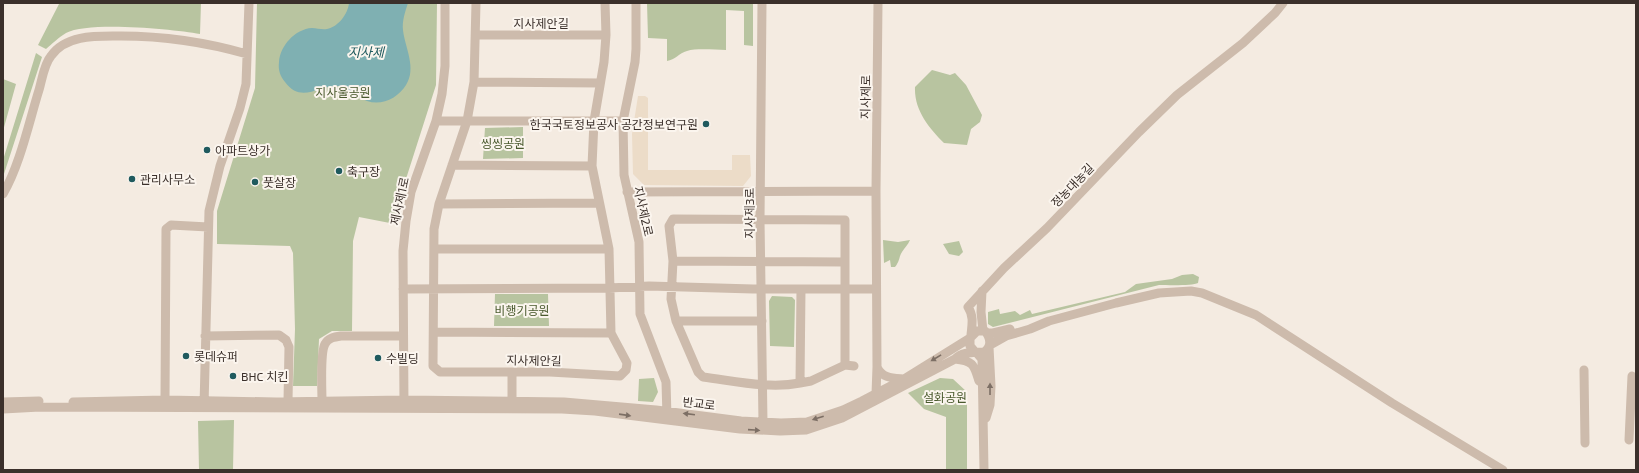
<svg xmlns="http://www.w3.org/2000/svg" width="1639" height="473" font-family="'Exo 2','Noto Sans KR',sans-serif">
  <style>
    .green { fill: #b8c4a0 }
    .plaza { fill: #ecdcc8 }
    .water { fill: #7fb0b2 }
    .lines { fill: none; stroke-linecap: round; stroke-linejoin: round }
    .minor { stroke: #cdbbac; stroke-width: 9 }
    .oneway { fill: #7d6f65 }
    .poi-dot { fill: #1f5a5e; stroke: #fbf5ee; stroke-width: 1.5 }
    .labels { text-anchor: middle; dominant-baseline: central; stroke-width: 4; stroke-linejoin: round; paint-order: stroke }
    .street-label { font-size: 12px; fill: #3b302b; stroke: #fbf5ee }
    .park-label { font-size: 12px; fill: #4a5a2e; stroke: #fbf5ee }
    .poi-label { font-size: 12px; fill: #3b302b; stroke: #fbf5ee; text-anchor: start }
    .water-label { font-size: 13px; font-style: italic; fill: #1f5a5e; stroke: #fbf5ee }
  </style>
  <rect width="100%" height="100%" fill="#f4ebe1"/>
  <path class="green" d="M62 3H201L200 34C173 29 88 21 66 33 59 37 52 44 46 49L38 45 59 4Z
    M257 3H437L436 85 405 182 395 224 359 217 353 241 352 331H332L319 339 317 386H293L295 329 293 253 290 246 217 244V211L255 88Z
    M647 3H753V46L744 45V11L726 10V50C715 50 697 48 687 51 679 53 675 60 667 61V39L648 38Z
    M36 53 42 57 3 177V160Z
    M932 70 950 75 955 73 966 85 982 115 980 122 971 129 967 145 944 143C929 128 914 110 915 87Z
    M3 79 16 84 3 131Z
    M523 127V158L483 159 485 128Z
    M883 240 898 242 910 240C908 245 905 247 902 252 899 256 900 261 895 267H891L890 260 884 263Z
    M959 241 963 252 959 256 949 254 943 244Z
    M1193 274 1199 277 1198 283C1193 286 1167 285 1159 285L993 327 988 324V312L999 309 1000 314 1015 311 1020 315 1030 310 1032 314 1125 292 1136 284 1172 279 1182 275Z
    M495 294H548L549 326H494Z
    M772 296 792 297 795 300 794 347 770 346 769 301Z
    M654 378 658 392 653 402 638 401 639 379Z
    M940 378 953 379 967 392V470H946V417L924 409 908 393Z
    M234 420 233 470H199L198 421Z"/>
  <path class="plaza" d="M638 96H645L648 98V170H732V155H750L751 176 743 186 644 185 633 174 632 134Z"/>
  <path class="water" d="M349 3H408C405 12 402 21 403 30 405 48 417 68 406 85 398 98 382 106 367 101 356 97 349 87 338 86 319 85 301 104 285 82 280 76 278 70 279 62 280 46 295 29 312 28 317 28 322 30 327 29 338 27 348 14 349 3Z"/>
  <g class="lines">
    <path class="minor" d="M476 3 474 82 467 121 439 204 434 229 433 366 440 372H550L620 376 626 370 627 363 611 333 609 249 592 166 594 121 604 62 606 35 605 3
      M636 3V49L635 62 623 121 624 175 639 242 640 314 666 382 667 417
      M762 3 760 220 763 422
      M476 35H606
      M474 82 600 83
      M436 121H623
      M452 165 592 166
      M627 192 876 191
      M3 194C20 165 29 122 39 90 42 80 44 64 51 56 66 34 98 36 121 36 165 36 205 42 247 54
      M439 204 599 203
      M434 249H609
      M673 261 844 262
      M403 289 609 288 649 286 753 289H876
      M801 289 800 383C769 389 735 381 703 377L698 372 676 321 671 299 673 261 669 226 673 219 845 220V365
      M982 291 981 312 983 331
      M676 321H762
      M434 332 611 333
      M987 333H993L1010 329
      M971 335C972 325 974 316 968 307L1004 268 1047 228 1139 132 1177 95 1243 43 1275 13 1283 3
      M205 336 279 335 286 340 289 347 288 401
      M990 345 1006 336 1030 329 1049 321 1116 303 1159 293 1191 291 1202 293 1256 315 1392 403 1503 470
      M977 353 982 359 984 470
      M955 359C974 361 974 365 979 381
      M877 367C882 378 892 378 903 379
      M1584 370 1585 443
      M800 383 811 381 845 365 854 366
      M876 394 877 367 876 191 878 3
      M165 400 166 229 171 225 208 227
      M322 401C322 391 320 352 325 344 328 338 334 337 341 336H403
      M512 401V372
      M3 402 39 401
      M73 402 165 400 276 402 404 400 564 402 656 410 741 421 781 423 807 422 843 410 862 401 904 379 970 338
      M204 406 209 211 220 166 240 108 246 84 249 3
      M404 406 403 251 406 221 411 192 436 121 442 94 445 66V3
      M3 409 40 407 562 409 595 411 740 429 780 431 806 430 842 418 955 359C963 351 974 353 984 352 992 347 991 338 985 331H977L970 338V346L975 352
      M986 418 990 405 991 386 989 347
      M1629 440 1632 376"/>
  </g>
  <defs><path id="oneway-solid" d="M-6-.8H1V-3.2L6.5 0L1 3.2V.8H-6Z"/></defs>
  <g class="oneway">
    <use href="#oneway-solid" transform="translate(936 358) rotate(149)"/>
    <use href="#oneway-solid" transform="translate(990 389) rotate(-90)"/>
    <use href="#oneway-solid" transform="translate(689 414) rotate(-173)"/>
    <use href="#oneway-solid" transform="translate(625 415) rotate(8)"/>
    <use href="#oneway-solid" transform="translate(818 418) rotate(162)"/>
    <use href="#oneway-solid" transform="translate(754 430) rotate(4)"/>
  </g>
  <g class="poi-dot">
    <circle cx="706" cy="124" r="4"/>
    <circle cx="207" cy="150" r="4"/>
    <circle cx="339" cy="171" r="4"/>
    <circle cx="132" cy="179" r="4"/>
    <circle cx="255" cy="182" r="4"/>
    <circle cx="186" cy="356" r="4"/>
    <circle cx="378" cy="358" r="4"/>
    <circle cx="233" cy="376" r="4"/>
  </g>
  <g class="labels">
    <g class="street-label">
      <text x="541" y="23">지사제안길</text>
      <text transform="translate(865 97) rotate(-89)">지사제로</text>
      <text transform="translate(1072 185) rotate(-46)">정농대농길</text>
      <text transform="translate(399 201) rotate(-78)">제사제1로</text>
      <text transform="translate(644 211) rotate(77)">지사제2로</text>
      <text transform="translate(749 213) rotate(-90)">지사제3로</text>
      <text transform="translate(534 360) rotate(1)">지사제안길</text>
      <text transform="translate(699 403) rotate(7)">반교로</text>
    </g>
    <g class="park-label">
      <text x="343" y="92">지사울공원</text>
      <text x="503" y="143">씽씽공원</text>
      <text x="522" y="310">비행기공원</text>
      <text x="945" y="397">설화공원</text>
    </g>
    <g class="poi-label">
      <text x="698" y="124" text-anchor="end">한국국토정보공사 공간정보연구원</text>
      <text x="215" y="150">아파트상가</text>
      <text x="347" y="171">축구장</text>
      <text x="140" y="179">관리사무소</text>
      <text x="263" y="182">풋살장</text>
      <text x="194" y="356">롯데슈퍼</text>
      <text x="386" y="358">수빌딩</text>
      <text x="241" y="376">BHC 치킨</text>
    </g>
    <g class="water-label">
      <text x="366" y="52">지사제</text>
    </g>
  </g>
  <rect width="1639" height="473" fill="none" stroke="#3b302b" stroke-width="8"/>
</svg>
